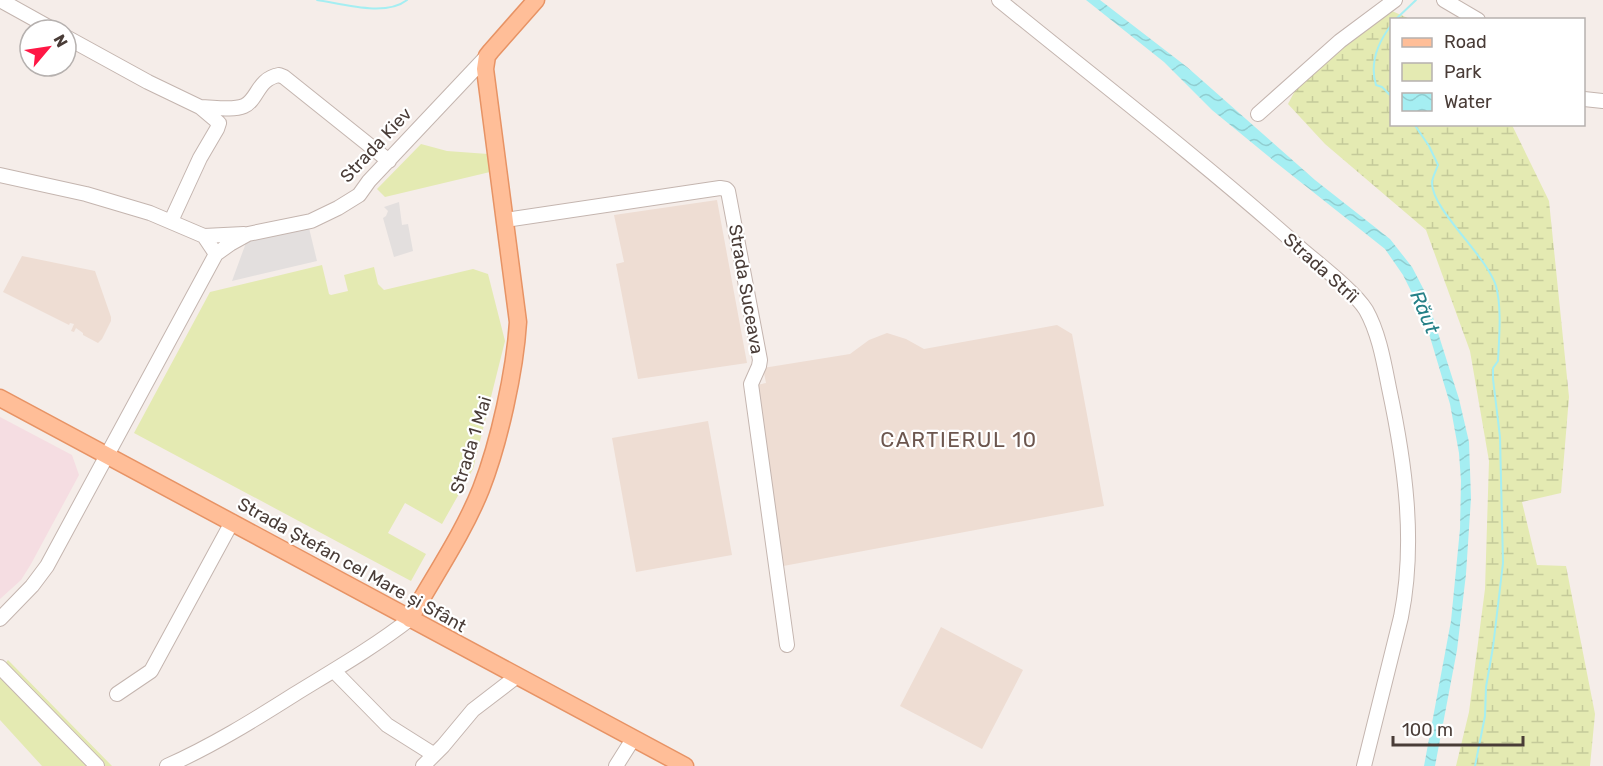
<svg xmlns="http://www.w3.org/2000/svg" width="1603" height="766" font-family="Rubik,sans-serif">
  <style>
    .education { fill: #eeddd3 }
    .medical { fill: #f5dde2 }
    .green { fill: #e4eab2 }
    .wetland { fill: url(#wetland-marsh) }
    .parking { fill: #e3dfde }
    .water { fill: url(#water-waves) }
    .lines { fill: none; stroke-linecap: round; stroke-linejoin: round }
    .stream { stroke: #a5eef2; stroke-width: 2 }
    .minor-casing { stroke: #c4b5af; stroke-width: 16 }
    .major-casing { stroke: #e79365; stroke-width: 19 }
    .minor { stroke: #fff; stroke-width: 14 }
    .major { stroke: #ffbe98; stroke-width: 16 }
    .labels { text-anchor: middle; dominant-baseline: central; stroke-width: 4.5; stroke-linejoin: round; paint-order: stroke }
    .street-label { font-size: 18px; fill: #493c37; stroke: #fff }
    .water-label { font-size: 20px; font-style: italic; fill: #258087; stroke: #fff }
    .quarter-label { font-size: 21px; letter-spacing: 1.5px; fill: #6c564e; stroke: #fff }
  </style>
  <defs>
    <pattern id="wetland-marsh" width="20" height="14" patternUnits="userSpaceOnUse" patternTransform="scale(1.5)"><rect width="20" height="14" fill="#e4eab2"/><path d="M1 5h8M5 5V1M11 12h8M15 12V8" fill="none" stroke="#c5ca9a"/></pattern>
    <pattern id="water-waves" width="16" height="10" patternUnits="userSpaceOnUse" patternTransform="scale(1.5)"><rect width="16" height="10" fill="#a5eef2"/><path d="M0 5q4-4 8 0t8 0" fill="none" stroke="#90cdd0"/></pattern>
  </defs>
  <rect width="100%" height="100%" fill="#f5ede9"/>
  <path class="education" d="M717 200 747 363 638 379 616 264 624 262 614 215Z
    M22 256 95 271 111 317V321L102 339 98 343 83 335V333L76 328 74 332 71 331 74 324 70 323 69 325 3 292Z
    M1057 325 1072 334 1104 506 778 567 752 386 766 383 763 368 850 354 869 340 887 333 906 339 924 349Z
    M708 421 732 555 636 572 612 438Z
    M941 627 1023 670 982 749 900 706Z"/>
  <path class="medical" d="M0 417 72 455 79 475 31 564 21 580 0 599Z"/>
  <path class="green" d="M421 144 447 151 488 154 490 172 385 197 377 189Z
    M322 265 329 294 331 295 348 291 344 275 374 267 378 284 384 290 473 269 488 274 505 341 473 469 442 524 405 503 388 533 426 554 411 581 134 433 210 292Z
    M8 660 112 766H42L0 720V669Z"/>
  <path class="wetland" d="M1383 7 1410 19 1392 20V124L1512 125 1549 201 1569 397 1561 493 1522 502 1537 565 1566 566 1595 714 1590 766H1456L1469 712 1485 589 1489 461 1470 351 1426 230 1325 144 1288 104 1300 81Z"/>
  <path class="parking" d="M399 202 402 225 408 224 413 251 394 257 383 218 386 216 388 211 384 207Z
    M309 228 317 261 232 281 247 240Z"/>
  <path class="water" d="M1086 0H1100L1187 67 1315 180 1390 239 1412 267 1425 292 1459 399 1469 442 1471 498 1466 574 1457 650 1435 766H1424L1451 621 1460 529 1461 481 1459 453 1450 404 1430 337 1413 295 1403 275 1385 249 1274 161 1212 110 1164 62Z"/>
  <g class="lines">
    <path class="stream" d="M317 0C343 4 386 17 407 0
      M1395 20 1416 0
      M1392 24C1378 42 1369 62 1376 85L1382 87 1392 97
      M1414 124 1429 146 1438 165C1436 171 1432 178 1432 183 1432 210 1487 256 1496 286 1502 308 1499 339 1498 361L1493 368V379L1500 437 1503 563 1493 647 1486 687 1485 716 1475 766"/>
    <g class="minor-casing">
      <path id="minor" d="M0 0 54 30
        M999 0C1096 79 1196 156 1290 239 1310 258 1352 288 1366 310 1379 333 1384 363 1389 388 1405 463 1416 542 1401 617L1364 766
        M1444 0 1478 20
        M66 37 148 82 200 107 219 123 217 129 200 158 171 221
        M1584 99 1603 101
        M200 107C213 107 232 111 244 106 258 100 257 79 279 75L284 77 389 161
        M1258 114 1340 41 1395 0
        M0 175 86 194 150 213 204 236 216 254
        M506 220 720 188 726 189 728 191 760 360 759 366 751 384 787 645
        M204 236 244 234
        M0 619 32 586 47 566 216 254 230 244 248 234 311 221 338 208 359 195 369 181 487 56
        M0 667 97 766
        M334 671 387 725 433 754
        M117 694 151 671 232 522
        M167 766C212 746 254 720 295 694 334 670 374 647 410 619
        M423 766 443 746 473 710 516 677
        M616 766 633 739"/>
    </g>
    <g class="major-casing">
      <path id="major" d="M0 398 685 766
        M410 619C434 576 463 534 481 489 499 443 515 371 518 322L485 69 487 56 491 51 536 0"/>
    </g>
    <use href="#minor" class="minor"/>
    <use href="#major" class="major"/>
  </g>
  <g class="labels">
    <g class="street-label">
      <text transform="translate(376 145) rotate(-47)">Strada Kiev</text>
      <text transform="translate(1321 268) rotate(42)">Strada Strîi</text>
      <text transform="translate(746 289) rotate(80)">Strada Suceava</text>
      <text transform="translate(471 445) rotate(-73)">Strada 1 Mai</text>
      <text transform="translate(352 565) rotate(29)">Strada Ștefan cel Mare și Sfânt</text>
    </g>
    <g class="water-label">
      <text transform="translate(1425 312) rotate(67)">Răut</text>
    </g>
    <g class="quarter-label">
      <text x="959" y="439">CARTIERUL 10</text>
    </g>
  </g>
  <rect x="1390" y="18" width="195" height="108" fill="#ffffff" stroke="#b6b1af" stroke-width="1.5"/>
  <rect x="1402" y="38" width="30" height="9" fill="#ffbe98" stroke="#b6b1af" stroke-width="1.5"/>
  <text x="1444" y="48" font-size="18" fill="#493c37">Road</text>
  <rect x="1402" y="63" width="30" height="18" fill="#e4eab2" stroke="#b6b1af" stroke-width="1.5"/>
  <text x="1444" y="78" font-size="18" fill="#493c37">Park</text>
  <rect x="1402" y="93" width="30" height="18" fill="url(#water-waves)" stroke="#b6b1af" stroke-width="1.5"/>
  <text x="1444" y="108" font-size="18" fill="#493c37">Water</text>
  <g transform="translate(48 48) rotate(61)"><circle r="28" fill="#ffffff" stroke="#b6b1af" stroke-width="1.5"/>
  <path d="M0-4.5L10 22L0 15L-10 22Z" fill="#ff1745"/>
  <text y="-9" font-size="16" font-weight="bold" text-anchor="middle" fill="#493c37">N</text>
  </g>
  <path d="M1393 736v9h130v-9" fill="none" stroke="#493c37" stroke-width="3"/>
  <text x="1402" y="736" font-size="18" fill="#493c37" stroke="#ffffff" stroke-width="4.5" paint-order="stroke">100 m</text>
</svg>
